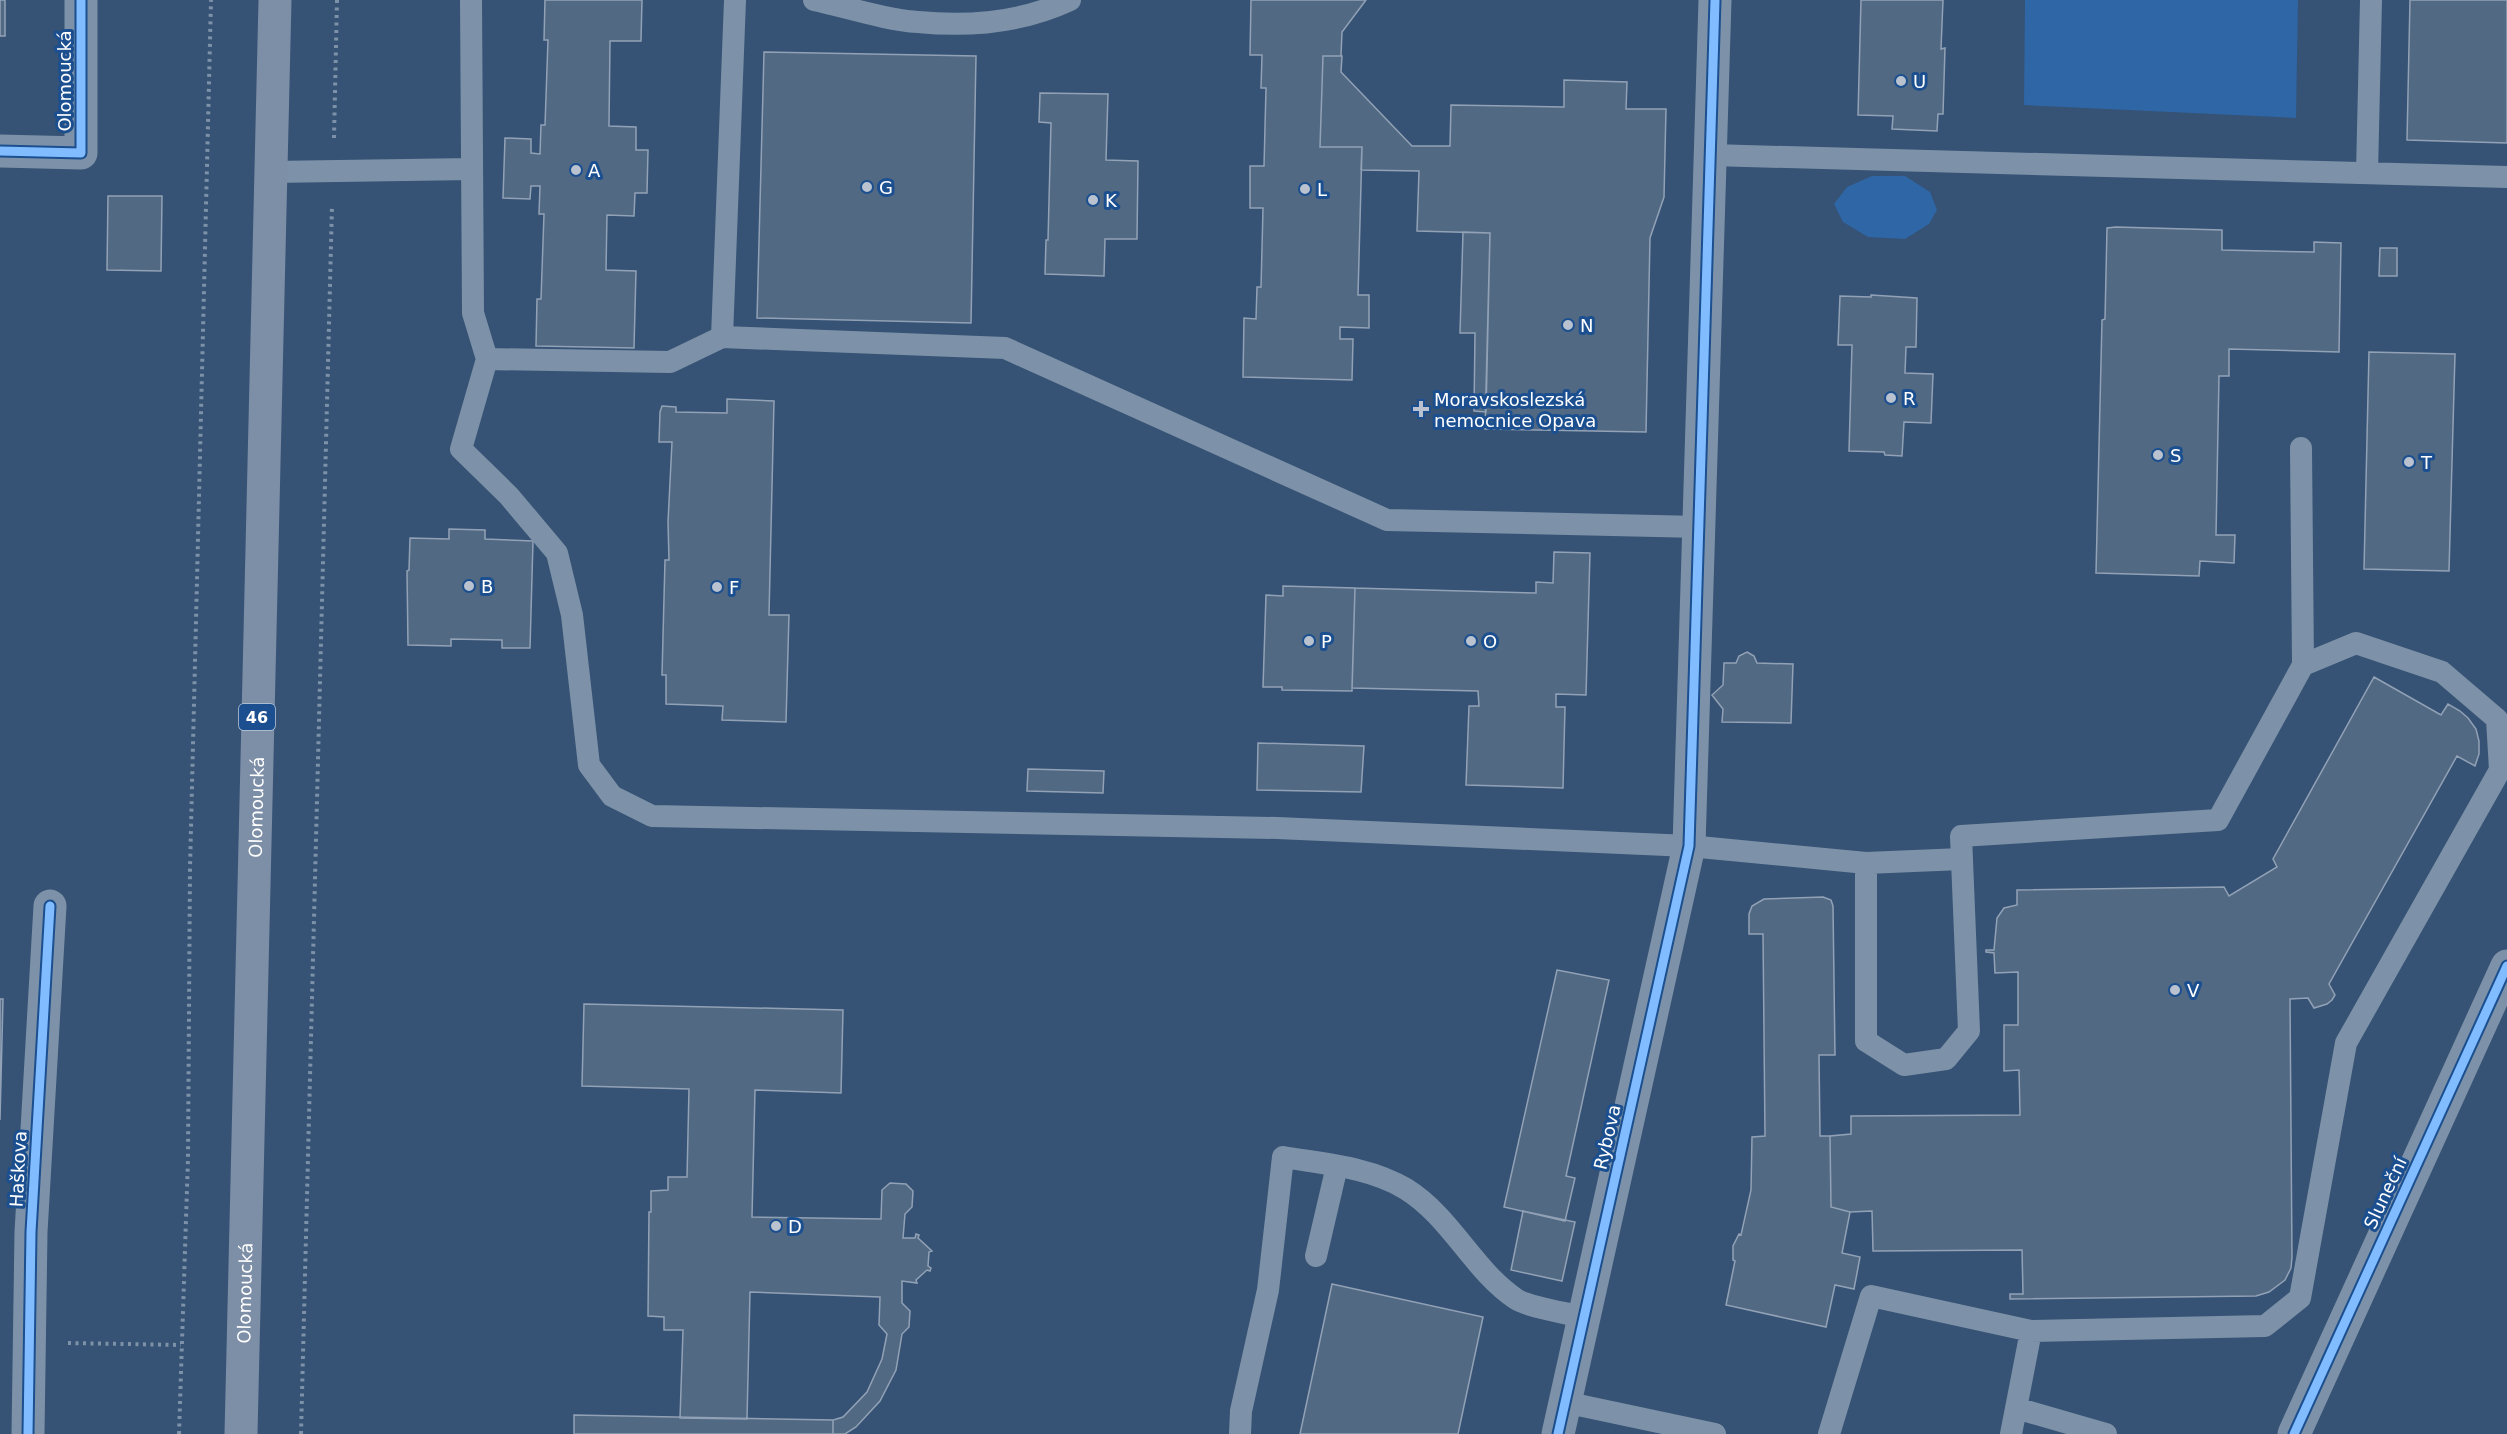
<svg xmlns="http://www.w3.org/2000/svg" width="2507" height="1434" font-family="'DejaVu Sans',sans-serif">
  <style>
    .green { fill: #2f66a5 }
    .building { fill: #526984; stroke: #92a2b6; stroke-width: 1.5 }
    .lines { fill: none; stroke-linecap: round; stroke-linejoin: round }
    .path { stroke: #7d92a8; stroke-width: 4; stroke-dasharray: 3 4.5; stroke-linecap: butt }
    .service { stroke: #7d92a8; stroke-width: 22 }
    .minor { stroke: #7d92a8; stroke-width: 33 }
    .primary { stroke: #7d8ea7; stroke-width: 33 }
    .cycleway-casing { stroke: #1b4f8f; stroke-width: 13 }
    .cycleway { stroke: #80bcff; stroke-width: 9 }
    .poi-dot { fill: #b9c2ce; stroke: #1b4f8f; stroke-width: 2 }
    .labels { text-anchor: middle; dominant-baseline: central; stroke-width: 6; stroke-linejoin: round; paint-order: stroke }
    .shield { fill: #1b4f8f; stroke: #bbcadd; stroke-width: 1.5 }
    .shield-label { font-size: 16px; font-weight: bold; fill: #fff }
    .street-label { font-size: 18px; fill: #fff; stroke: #1b4f8f }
    .poi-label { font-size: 18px; fill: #fff; stroke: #1b4f8f; text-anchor: start }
  </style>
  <rect width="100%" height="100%" fill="#365274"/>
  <path class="green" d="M2025 0H2298L2296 118 2024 105Z
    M1872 176H1905L1930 192 1937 210 1929 224 1905 239 1868 237 1843 222 1834 204 1847 187Z"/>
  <path class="building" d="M0 0H5V36H0Z
    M545 0H642L641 41H610L609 126 636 127V150H648L647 193H635L634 216 607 215 606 270 636 271 634 348 536 346 537 299H541L544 214H539L540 186H531L530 199 503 198 505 138 531 139V153L540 154 541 125H545L548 40H544Z
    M1251 0H1366L1342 32 1341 56H1323L1320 147H1362L1358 295H1369V328L1340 327V339H1353L1352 380 1243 377 1244 318 1256 319 1257 287H1261L1263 208H1250V166H1264L1266 88H1261L1262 55H1250Z
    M1861 0H1943L1941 49 1945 48 1943 114H1938L1937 131 1892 129 1893 116 1858 115Z
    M2410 0H2507V143L2407 140Z
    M764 52 976 56 971 323 757 318Z
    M1323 56H1342L1341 72 1412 146H1450L1451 105 1564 107V80L1627 82 1626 109H1666L1664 197 1650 238 1646 432 1485 429 1490 233 1417 231 1419 171 1361 170 1362 147H1320Z
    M1040 93 1108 94 1106 160 1138 161 1137 239H1105L1104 276 1045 274 1046 240H1048L1051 123 1039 122Z
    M108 196H162L161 271 107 270Z
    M2116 227 2222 230V250L2314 252V242L2341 243 2339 352 2229 349V376H2219L2216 535H2235L2234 563 2200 561 2199 576 2096 573 2102 320 2105 319 2107 228Z
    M1463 232 1490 233 1486 412 1474 411 1475 333H1460Z
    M2380 248H2397V276H2379Z
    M1871 295 1917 298 1916 347H1906L1905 373 1933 374 1931 423 1904 422 1902 456 1885 455 1884 452 1849 451 1852 345H1838L1840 296 1871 297Z
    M2369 352 2455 354 2449 571 2364 569Z
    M727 399 774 401 769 615H789L786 722 722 720 723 706 666 704V675H662L665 560H669L668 522 672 442H659L660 412 662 406 676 407V412L727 413Z
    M449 529 485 530V539L533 541 530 648H502V640L451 639V646L408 645 407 571 409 570 410 538 449 539Z
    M1554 552 1590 553 1586 695 1556 694V707H1565L1563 788 1466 785 1469 706H1479L1478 691 1352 688 1355 588 1536 593V582L1553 583Z
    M1283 586 1355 588 1352 691 1282 690V687H1263L1266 595 1283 596Z
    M1747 652 1754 656 1757 663 1793 664 1791 723 1722 722 1723 709 1712 695 1723 685 1724 663H1736L1739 656Z
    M2374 677 2441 715 2448 704 2460 711 2468 718 2476 729 2479 741V754L2475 766 2457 756 2329 984 2335 995 2332 1000 2327 1004 2314 1008 2308 998 2290 999 2292 1257 2291 1268 2285 1280 2269 1292 2256 1296 2010 1299V1294H2023L2022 1250 1873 1251 1872 1211 1850 1212 1831 1207 1830 1136 1851 1134V1116L2020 1115 2019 1070 2004 1071V1025H2018V972L1995 973 1994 953 1986 952V950H1994L1997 918 2004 908 2017 905V890L2224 887 2229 896 2277 867 2273 859Z
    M1258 743 1364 746 1361 792 1257 790Z
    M1028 769 1104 771 1103 793 1027 791Z
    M1823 897 1831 900 1833 906 1835 1055H1819L1820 1136H1830L1831 1207 1850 1212 1842 1253 1860 1257 1854 1289 1835 1285 1826 1327 1726 1305 1735 1261 1733 1260V1246L1739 1234 1741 1235 1751 1190 1752 1137 1765 1136 1763 934H1749V914L1752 906 1764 899Z
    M1557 970 1609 980 1566 1176 1575 1178 1565 1221 1504 1207Z
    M0 999H3L0 1120Z
    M584 1004 843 1010 841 1093 755 1090 752 1217 881 1219 882 1190 890 1183 906 1184 913 1191 912 1207 905 1214 903 1238H915L916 1234 919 1235 918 1238 932 1251 929 1252 928 1266 931 1268 930 1271 927 1270 916 1280 917 1283 902 1281V1303L910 1311 909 1327 902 1334 896 1370 880 1401 856 1427 845 1434H833V1420L843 1417 867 1392 882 1359 887 1334 879 1325 880 1297 750 1292 747 1419 680 1418 683 1330H664V1317L648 1316 649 1212H651V1191L668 1190V1177H687L689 1089 582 1086Z
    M1523 1211 1575 1222 1562 1281 1511 1270Z
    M1332 1284 1483 1317 1458 1434H1300Z
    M574 1415 833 1420V1434H574Z"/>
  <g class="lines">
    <path class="path" d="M334 138 337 0
      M68 1343 181 1345
      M179 1434 188 1158 190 869 211 0
      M301 1434 332 205"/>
    <path class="service" d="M471 0 473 313 487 359 461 449 509 496 557 553 572 615 589 765 612 796 652 816 1277 828 1689 846 1866 863V1041L1904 1065 1946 1059 1969 1031 1961 836 2218 820 2303 665 2356 643 2442 672 2497 719 2500 770 2346 1043 2300 1298 2265 1326 2031 1331 1871 1296 1829 1434
      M735 0 722 337 1005 348 1387 520 1699 527
      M814 0C847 7 885 20 918 22 969 27 1023 22 1070 0
      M1711 155 2507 177
      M271 172 472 169
      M2367 173 2371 0
      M487 359 670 362 722 337
      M2301 448 2303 665
      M1866 863 1962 859
      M1316 1256 1337 1166
      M1564 1402 1715 1434
      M2016 1408 2106 1434
      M1240 1434 1241 1411 1268 1290 1283 1157C1324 1164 1370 1167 1406 1189 1451 1217 1473 1270 1516 1299 1528 1307 1567 1313 1582 1317
      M2011 1434 2031 1331"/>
    <path class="minor" d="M0 151 81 153V0
      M28 1434 31 1232 50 906
      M1558 1434 1689 846 1715 0
      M2294 1434 2507 966"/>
    <path class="primary" id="s1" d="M241 1434 275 0"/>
    <g class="cycleway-casing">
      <path id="cycleway" d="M0 151 81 153V0
        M28 1434 31 1232 50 906
        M1558 1434 1689 846 1715 0
        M2294 1434 2507 966"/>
    </g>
    <use href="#cycleway" class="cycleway"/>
  </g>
  <g class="poi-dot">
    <circle cx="1901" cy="81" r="6"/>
    <circle cx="576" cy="170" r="6"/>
    <circle cx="867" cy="187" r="6"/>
    <circle cx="1305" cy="189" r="6"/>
    <circle cx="1093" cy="200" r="6"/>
    <circle cx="1568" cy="325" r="6"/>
    <circle cx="1891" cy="398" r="6"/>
    <path d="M1418 400h6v6h6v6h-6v6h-6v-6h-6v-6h6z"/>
    <circle cx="2158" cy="455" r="6"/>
    <circle cx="2409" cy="462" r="6"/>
    <circle cx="469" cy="586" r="6"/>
    <circle cx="717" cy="587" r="6"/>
    <circle cx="1309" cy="641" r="6"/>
    <circle cx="1471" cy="641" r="6"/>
    <circle cx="2175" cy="990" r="6"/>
    <circle cx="776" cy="1226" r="6"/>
  </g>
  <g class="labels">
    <rect class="shield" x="239" y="704" width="36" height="26" rx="4.5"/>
    <g class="shield-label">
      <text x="257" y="717">46</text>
    </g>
    <g class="street-label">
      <text transform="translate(64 81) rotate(-90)">Olomoucká</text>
      <text stroke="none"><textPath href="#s1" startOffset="627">Olomoucká</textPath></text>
      <text transform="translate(1607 1137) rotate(-77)">Rybova</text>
      <text transform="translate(18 1169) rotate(-87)">Haškova</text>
      <text transform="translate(2385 1193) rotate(-65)">Sluneční</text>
      <text stroke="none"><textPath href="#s1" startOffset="141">Olomoucká</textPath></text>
    </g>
    <g class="poi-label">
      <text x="1913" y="81">U</text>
      <text x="588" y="170">A</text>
      <text x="879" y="187">G</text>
      <text x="1317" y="189">L</text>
      <text x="1105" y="200">K</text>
      <text x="1580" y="325">N</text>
      <text x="1903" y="398">R</text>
      <text x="1434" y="399">Moravskoslezská<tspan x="1434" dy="21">nemocnice Opava</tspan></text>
      <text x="2170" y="455">S</text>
      <text x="2421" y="462">T</text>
      <text x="481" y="586">B</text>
      <text x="729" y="587">F</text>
      <text x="1321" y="641">P</text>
      <text x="1483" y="641">O</text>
      <text x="2187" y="990">V</text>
      <text x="788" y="1226">D</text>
    </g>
  </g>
</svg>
